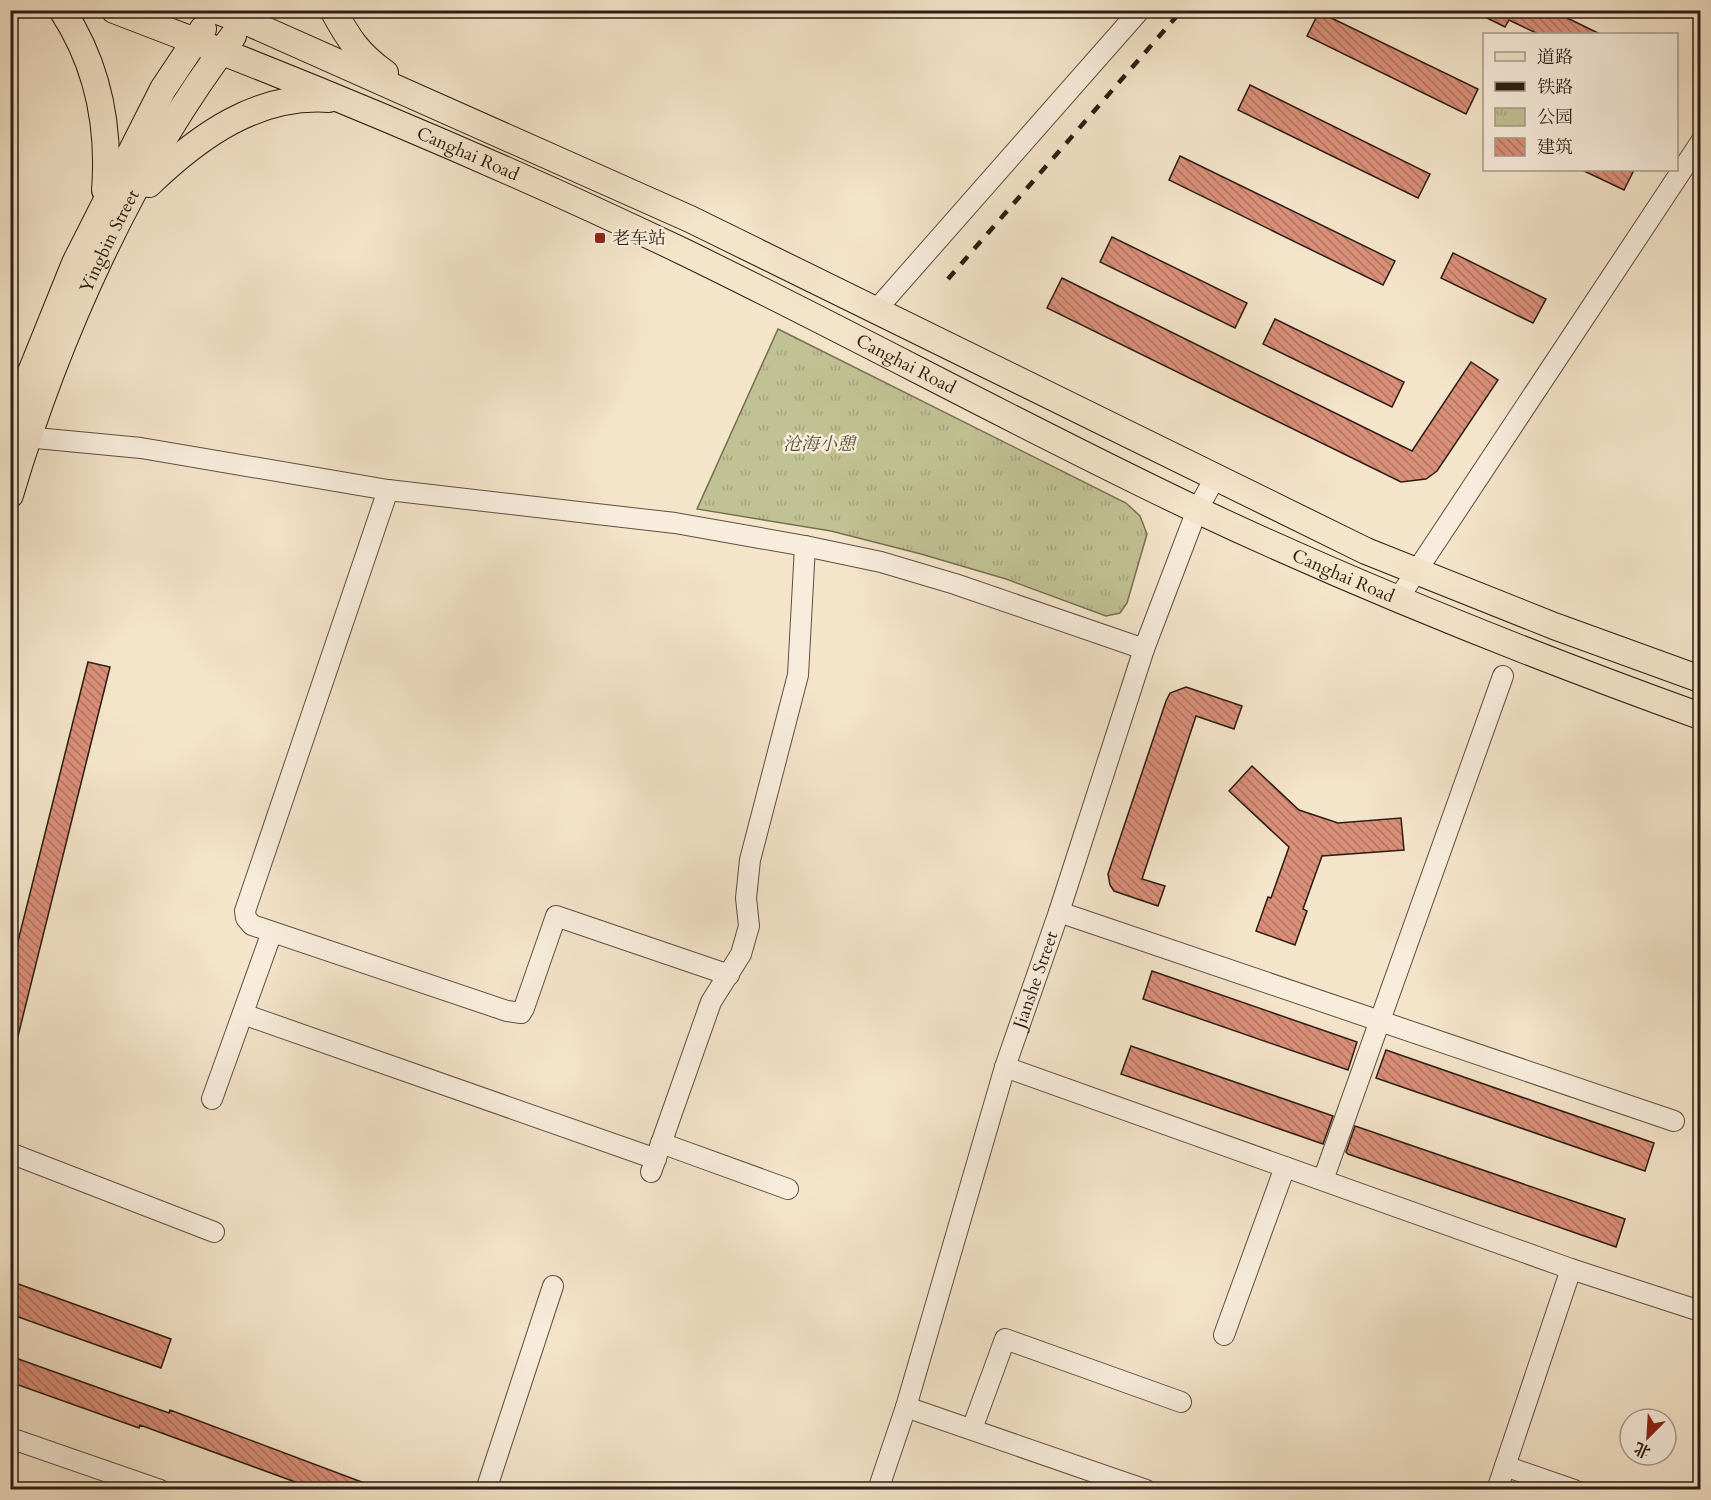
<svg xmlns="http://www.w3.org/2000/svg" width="1711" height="1500" font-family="Cardo,'Noto Serif SC',serif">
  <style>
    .park { fill: url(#park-tufts); stroke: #767053; stroke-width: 1.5 }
    .building { fill: url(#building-back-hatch); stroke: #2c1d13; stroke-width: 1.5 }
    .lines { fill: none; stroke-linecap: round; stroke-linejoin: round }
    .minor-casing { stroke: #5e4f41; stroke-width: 22 }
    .major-casing { stroke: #2c1d13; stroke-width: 28 }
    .minor { stroke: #f8eddd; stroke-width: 20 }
    .major { stroke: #f4e4ca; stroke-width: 26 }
    .rail { stroke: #2c1d13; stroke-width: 4.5; stroke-dasharray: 10 10; stroke-linecap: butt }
    .poi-dot { fill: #8f2418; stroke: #f8eddd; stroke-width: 2 }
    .labels { text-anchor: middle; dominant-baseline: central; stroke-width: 5; stroke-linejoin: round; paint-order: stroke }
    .street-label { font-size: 18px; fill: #2c1d13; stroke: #f8eddd }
    .poi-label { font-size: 18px; fill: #2c1d13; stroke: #f8eddd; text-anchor: start }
    .park-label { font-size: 18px; font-style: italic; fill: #594f39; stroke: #f8eddd }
  </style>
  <defs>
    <pattern id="park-tufts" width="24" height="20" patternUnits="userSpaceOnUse" patternTransform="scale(1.5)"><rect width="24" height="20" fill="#c1c293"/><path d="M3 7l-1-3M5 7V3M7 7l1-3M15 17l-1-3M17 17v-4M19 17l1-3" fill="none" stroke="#a6a67e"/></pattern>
    <pattern id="building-back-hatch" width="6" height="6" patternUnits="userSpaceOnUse" patternTransform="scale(1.5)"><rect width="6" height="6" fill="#da8f79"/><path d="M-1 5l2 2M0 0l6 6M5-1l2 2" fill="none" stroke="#b17462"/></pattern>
  </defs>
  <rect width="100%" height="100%" fill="#f4e4ca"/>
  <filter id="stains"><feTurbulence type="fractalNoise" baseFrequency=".00333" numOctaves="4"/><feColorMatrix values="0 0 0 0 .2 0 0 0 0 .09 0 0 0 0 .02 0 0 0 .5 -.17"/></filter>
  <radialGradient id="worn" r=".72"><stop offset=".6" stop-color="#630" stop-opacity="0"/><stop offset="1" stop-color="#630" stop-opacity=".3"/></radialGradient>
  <!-- park -->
  <path class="park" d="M778 329 1126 503 1140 516 1147 534 1127 603 1120 613 1106 616 1006 579 921 554 831 531 697 509Z"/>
  <!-- building -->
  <path class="building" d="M1471 10H1551L1600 34H1538L1509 20 1505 27Z
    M1319 12 1478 89 1466 114 1307 36Z
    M1250 85 1430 174 1418 198 1238 110Z
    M1180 156 1395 261 1383 285 1169 180Z
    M1582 170H1634L1624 190Z
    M1112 237 1247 303 1235 328 1100 262Z
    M1453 253 1546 299 1533 323 1441 278Z
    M1062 278 1412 451 1471 362 1498 380 1437 471 1426 479 1401 482 1047 308Z
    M1275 319 1404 382 1392 407 1263 344Z
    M88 662 110 667 15 1048H10V973Z
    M1186 687 1242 706 1234 729 1196 716 1142 879 1165 886 1158 906 1114 891 1110 885 1108 874 1166 701 1170 693Z
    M1252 766 1299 810 1338 823 1401 818 1404 850 1322 856 1303 909 1307 911 1295 945 1256 931 1268 897 1271 898 1289 847 1229 791Z
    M1152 971 1357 1042 1348 1070 1143 999Z
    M1131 1046 1333 1116 1323 1144 1121 1074Z
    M1386 1050 1654 1143 1645 1171 1376 1078Z
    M1355 1126 1625 1219 1616 1247 1348 1154 1346 1152Z
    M10 1281 171 1339 161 1368 10 1314Z
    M10 1356 169 1413 170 1410 383 1490H317L140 1425 139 1428 10 1382Z"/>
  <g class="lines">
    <!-- minor casing -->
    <g class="minor-casing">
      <g id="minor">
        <path d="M876 310 1140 10"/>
        <path d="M15 436 141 448 388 490 675 523 805 546 881 562 955 584 1144 649"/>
        <path d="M388 490 245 911 246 918 252 925 507 1011 521 1013 524 1008 556 916 729 975"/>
        <path d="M1398 599 1700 143"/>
        <path d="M1059 912 1674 1121"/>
        <path d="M243 1014 656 1159"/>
        <path d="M1005 1067 1571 1269 1700 1311"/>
        <path d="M212 1099 272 932"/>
        <path d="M661 1143 788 1189"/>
        <path d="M10 1153 214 1232"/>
        <path d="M651 1172 711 1002 741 954 749 926 746 898 750 860 798 675 805 546"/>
        <path d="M1323 1180 1503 676"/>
        <path d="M1224 1335 1285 1167"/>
        <path d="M906 1407 1146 1490"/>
        <path d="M972 1429 1005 1339 1181 1402"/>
        <path d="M10 1438 160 1490"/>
        <path d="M1505 1466 1574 1490"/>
        <path d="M486 1490 553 1286"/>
        <path id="s1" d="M878 1490 906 1407 1005 1067 1059 912 1144 649 1197 510 1215 478"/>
        <path d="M1497 1490 1571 1269"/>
      </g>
    </g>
    <!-- major casing -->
    <g class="major-casing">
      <g id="major">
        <path d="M62 10C98 65 110 126 105 190"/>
        <path id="s2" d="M114 10C307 83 498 163 684 252 857 336 1026 429 1199 511 1363 588 1531 655 1700 716"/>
        <path d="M215 10 245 21 690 219 1366 551 1554 626 1700 679"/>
        <path d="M333 10C348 38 359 55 385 73"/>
        <path d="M149 184C199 136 257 94 329 99"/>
        <path d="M10 424 75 263 163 89 203 29"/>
        <path id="s3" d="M10 495C57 337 132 168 233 36"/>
      </g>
    </g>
    <!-- minor -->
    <use href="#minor" class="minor"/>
    <!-- major -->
    <use href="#major" class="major"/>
    <!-- rail -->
    <path class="rail" d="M948 279 1182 10"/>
  </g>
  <!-- markers -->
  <rect class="poi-dot" x="594" y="232" width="12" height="12" rx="3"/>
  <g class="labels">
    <!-- street labels -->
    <g class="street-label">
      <text stroke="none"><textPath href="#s2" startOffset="382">Canghai Road</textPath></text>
      <text stroke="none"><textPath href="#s3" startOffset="273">Yingbin Street</textPath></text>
      <text stroke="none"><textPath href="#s2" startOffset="868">Canghai Road</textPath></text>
      <text stroke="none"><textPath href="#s2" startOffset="1354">Canghai Road</textPath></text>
      <text stroke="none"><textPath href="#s1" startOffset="534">Jianshe Street</textPath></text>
    </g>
    <!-- poi labels -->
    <g class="poi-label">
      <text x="612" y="238">老车站</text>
    </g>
    <!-- park labels -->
    <g class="park-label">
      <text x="819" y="444">沧海小憩</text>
    </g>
  </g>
  <!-- margin -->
  <rect width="1711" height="1500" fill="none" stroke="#f4e4ca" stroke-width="36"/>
  <rect x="12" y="12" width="1687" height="1476" fill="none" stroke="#2c1d13" stroke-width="3"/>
  <rect x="18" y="18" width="1675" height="1464" fill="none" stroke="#2c1d13" stroke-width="1.5"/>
  <!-- legend -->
  <rect x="1483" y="33" width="195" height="138" fill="#f8eddd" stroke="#a69a8c" stroke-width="1.5"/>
  <rect x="1495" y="52" width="30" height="9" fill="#f4e4ca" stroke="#a69a8c" stroke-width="1.5"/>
  <text x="1537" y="63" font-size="18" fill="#2c1d13">道路</text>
  <rect x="1495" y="82" width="30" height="9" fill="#2c1d13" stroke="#a69a8c" stroke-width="1.5"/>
  <text x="1537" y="93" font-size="18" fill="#2c1d13">铁路</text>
  <rect x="1495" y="108" width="30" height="18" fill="url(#park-tufts)" stroke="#a69a8c" stroke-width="1.5"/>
  <text x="1537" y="123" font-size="18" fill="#2c1d13">公园</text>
  <rect x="1495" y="138" width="30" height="18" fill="url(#building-back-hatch)" stroke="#a69a8c" stroke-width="1.5"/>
  <text x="1537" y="153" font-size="18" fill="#2c1d13">建筑</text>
  <!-- north arrow -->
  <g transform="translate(1648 1437) rotate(204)"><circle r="28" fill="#f8eddd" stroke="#a69a8c" stroke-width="1.5"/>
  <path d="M0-4.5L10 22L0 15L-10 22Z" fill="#8f2418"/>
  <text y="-9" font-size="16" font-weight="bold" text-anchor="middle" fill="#2c1d13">北</text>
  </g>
  <rect width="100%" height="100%" filter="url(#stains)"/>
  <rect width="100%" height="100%" fill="url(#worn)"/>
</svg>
